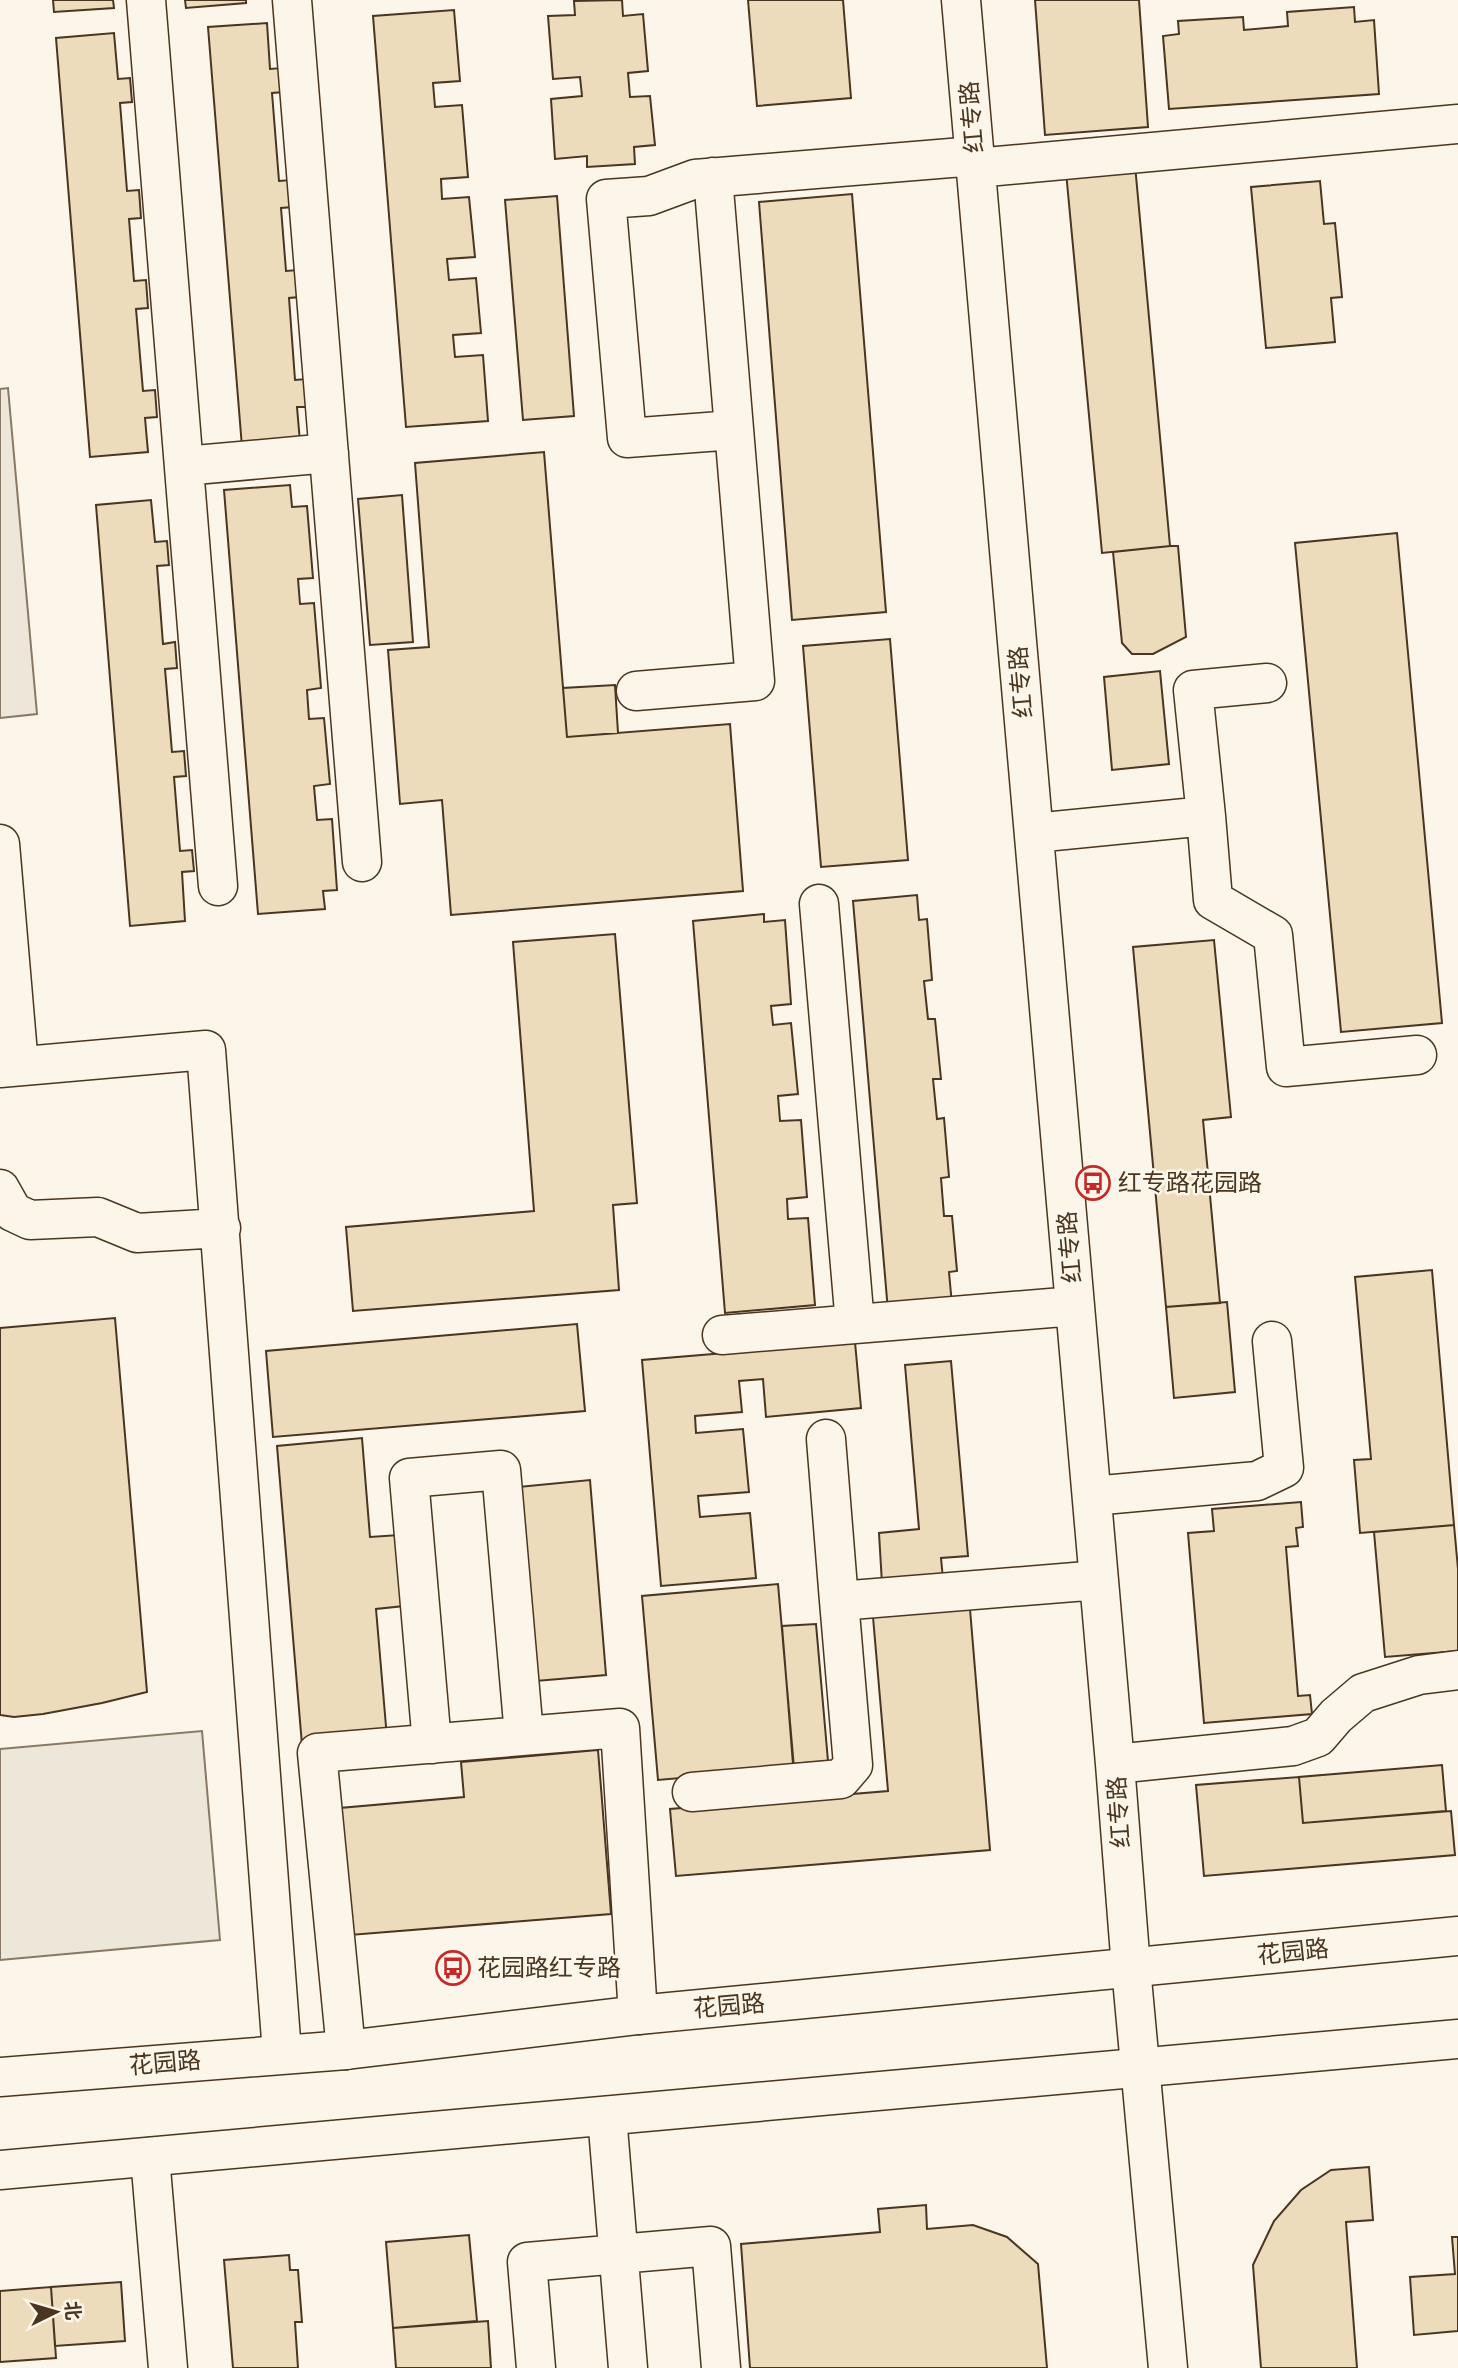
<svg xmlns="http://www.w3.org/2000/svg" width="1458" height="2368" font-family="Roboto,'Noto Sans SC',sans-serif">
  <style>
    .green { fill: #ede6d9; stroke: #887966; stroke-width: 2 }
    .parking { fill: #ede7d9; stroke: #887966; stroke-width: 2 }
    .building { fill: #ecdcbc; stroke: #4a3520; stroke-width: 2 }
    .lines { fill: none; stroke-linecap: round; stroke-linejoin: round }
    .minor-casing { stroke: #4a3520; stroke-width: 41 }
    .major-casing { stroke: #4a3520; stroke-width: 41 }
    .minor { stroke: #fbf6e9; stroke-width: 38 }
    .major { stroke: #fbf6e9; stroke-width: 38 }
    .labels { text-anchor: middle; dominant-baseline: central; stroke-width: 5; stroke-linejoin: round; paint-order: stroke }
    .street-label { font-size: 24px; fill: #4a3520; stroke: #fbf6e9 }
    .poi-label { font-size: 24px; fill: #4a3520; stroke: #fbf6e9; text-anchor: start }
  </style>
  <rect width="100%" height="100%" fill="#fbf6e9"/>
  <!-- green -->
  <path class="green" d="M8 388 37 714 0 718V389Z"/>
  <!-- parking -->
  <path class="parking" d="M202 1731 220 1940 0 1960V1749Z"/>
  <!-- building -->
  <path class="building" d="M53 0H113L114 8 54 12Z
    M185 0H246V3L186 8Z
    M622 0 623 16 643 14 648 71 628 73 630 97 650 96 655 145 634 147 635 164 587 167V156L555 159 551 99 582 96 580 77 553 79 548 16 575 15 574 1Z
    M748 0H843L851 98 757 106Z
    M1035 0H1139L1148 127 1045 135Z
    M1354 7 1355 22 1374 20 1379 94 1169 109 1163 36 1179 34 1178 21 1243 17 1244 30 1288 26 1287 12Z
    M454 10 460 81 433 83 435 107 462 105 468 177 441 179 442 199 469 197 475 257 447 259 449 280 476 278 481 333 453 335 455 357 483 355 488 421 406 427 373 16Z
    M267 23 270 69 282 68 284 92 272 93 279 181 291 180 293 207 281 208 286 271 298 270 300 297 289 298 295 380 307 379 309 407H297L300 442 242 447 208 27Z
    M114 33 118 79 130 78 132 102 120 103 127 191 139 190 141 218 129 219 134 281 146 280 148 308 136 309 143 391 155 390 157 417 145 418 148 452 90 457 56 38Z
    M1135 165 1170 546 1102 553 1066 172Z
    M1320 181 1324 224 1335 223 1342 297 1331 298 1335 342 1266 348 1251 187Z
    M852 194 886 612 792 620 759 202Z
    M557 196 574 416 523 420 505 200Z
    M544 452 567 737 730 724 743 891 451 915 442 800 400 804 388 650 429 647 415 463Z
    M290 485 292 507 307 506 313 578 298 579 300 604 314 603 321 688 307 690 309 719 324 718 330 784 314 786 317 820 332 819 337 890 323 891 325 909 258 914 224 490Z
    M402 495 413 642 370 645 358 499Z
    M151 500 155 542 167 541 169 565 157 566 163 644 175 642 177 668 165 669 172 752 184 751 186 776 174 777 180 851 192 850 194 871 182 872 185 921 130 926 96 505Z
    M1397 533 1442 1023 1341 1032 1295 543Z
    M1170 546H1178L1186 637 1153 654H1132L1122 643 1113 552Z
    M890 639 908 860 821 867 803 646Z
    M1160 671 1169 764 1112 770 1104 677Z
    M615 685 618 733 567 737 563 688Z
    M917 895 919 920 927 919 932 980 924 981 928 1019H935L941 1079H933L937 1119 944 1118 949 1177 941 1178 944 1216H952L957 1271 949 1272 952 1305 888 1311 853 901Z
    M764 914V922L785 920 791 1004 771 1006 773 1025 791 1023 798 1094 778 1096 780 1121 801 1120 807 1197 787 1199 788 1219 808 1218 815 1305 725 1313 693 921Z
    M615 934 637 1203 613 1205 619 1290 353 1311 346 1227 534 1211 513 942Z
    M1214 940 1231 1117 1203 1120 1220 1303 1166 1307 1133 947Z
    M1432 1270 1454 1525 1360 1533 1354 1460 1371 1459 1355 1277Z
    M1227 1302 1235 1392 1174 1398 1166 1307Z
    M115 1318 147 1692 102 1703 43 1714 14 1717 0 1715V1328Z
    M577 1324 585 1411 273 1437 266 1351Z
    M855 1342 861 1408 766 1417 763 1379 739 1381 742 1412 695 1416 696 1433 743 1429 749 1492 698 1496 700 1517 750 1513 756 1578 661 1586 642 1360Z
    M951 1361 968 1556 941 1558 943 1579 882 1584 879 1533 919 1529 905 1365Z
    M362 1438 370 1537 399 1535 404 1606 376 1609 387 1738 302 1745 277 1446Z
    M590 1480 606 1675 524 1682 508 1488Z
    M1301 1502 1303 1527 1296 1528 1298 1546 1286 1547 1298 1696 1310 1695 1312 1714 1204 1723 1188 1533 1214 1531 1212 1509Z
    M1454 1525 1458 1569V1651L1385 1657 1374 1532Z
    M778 1584 794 1768 658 1780 642 1596Z
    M970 1609 990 1850 676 1876 670 1809 888 1791 873 1617Z
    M816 1624 828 1761 793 1764 782 1626Z
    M598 1750 611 1914 350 1935 340 1808 464 1797 461 1762Z
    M1442 1765 1446 1811 1303 1823 1299 1777Z
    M1299 1777 1303 1823 1451 1811 1455 1855 1204 1876 1196 1785Z
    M1369 2167 1373 2220 1346 2222 1357 2368H1261L1253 2265 1274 2221 1301 2190 1331 2170Z
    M926 2205 927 2229 973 2225 1007 2237 1038 2264 1047 2368H750L741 2244 880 2232 878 2209Z
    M469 2235 477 2321 393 2328 386 2242Z
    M1452 2237H1458V2331L1414 2335 1410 2277 1455 2274Z
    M289 2255 290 2270H298L302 2322H295L298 2368H233L224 2260Z
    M121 2282 125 2341 55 2346 51 2287Z
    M51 2287 56 2358 0 2362V2291Z
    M488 2321 491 2368H396L393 2328Z"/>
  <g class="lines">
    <!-- minor casing -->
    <g class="minor-casing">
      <path id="minor" d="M146 0 218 886
        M292 0 362 862
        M961 0 1115 1764 1131 1968 1168 2368
        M976 168 1458 124
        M734 430 627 438 606 199 649 196 695 179 975 156
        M184 466 329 453
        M636 691 755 681 713 177
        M1206 816 1193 690 1267 683
        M1034 833 1206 816 1213 900 1273 935 1286 1067 1417 1055
        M0 844 19 1066
        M819 904 855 1324
        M0 1068 206 1050 282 2053
        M0 1189 13 1212 30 1220 98 1217 137 1233 221 1228
        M722 1335 1075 1306
        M826 1439 839 1601
        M1092 1496 1257 1481 1284 1468 1272 1341
        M432 1744 409 1478 501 1470 524 1735
        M1115 1764 1293 1746 1318 1737 1336 1716 1363 1693 1419 1675 1458 1670
        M692 1792 841 1779 853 1765 839 1601 1099 1580
        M346 2050 317 1753 620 1728 638 2015
        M607 2116 628 2368
        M150 2157 168 2368
        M536 2368 527 2262 711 2246 721 2368"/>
    </g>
    <!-- major casing -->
    <g class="major-casing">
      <path id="major" d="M0 2077 346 2050 638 2015 1458 1936
        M0 2170 1458 2039"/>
    </g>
    <!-- minor -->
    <use href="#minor" class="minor"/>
    <!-- major -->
    <use href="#major" class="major"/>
  </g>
  <!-- icons -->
  <defs>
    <g id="bus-ring" transform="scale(1.75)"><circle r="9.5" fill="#fbf6e9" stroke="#c62828" stroke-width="1.5"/><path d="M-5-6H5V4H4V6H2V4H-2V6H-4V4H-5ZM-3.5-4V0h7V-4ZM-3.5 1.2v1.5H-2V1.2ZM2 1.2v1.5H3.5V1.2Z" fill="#c62828"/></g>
  </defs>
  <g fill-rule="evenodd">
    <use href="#bus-ring" x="1093" y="1183"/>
    <use href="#bus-ring" x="453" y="1968"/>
  </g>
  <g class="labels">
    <!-- street labels -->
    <g class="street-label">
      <text transform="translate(972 117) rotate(-95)">红专路</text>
      <text transform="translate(1021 682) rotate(-95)">红专路</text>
      <text transform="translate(1070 1247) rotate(-95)">红专路</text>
      <text transform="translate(1119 1812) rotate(-94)">红专路</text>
      <text transform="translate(1293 1952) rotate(-6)">花园路</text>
      <text transform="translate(729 2006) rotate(-5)">花园路</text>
      <text transform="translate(165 2063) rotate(-5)">花园路</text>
    </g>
    <!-- poi labels -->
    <g class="poi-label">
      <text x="1118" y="1183">红专路花园路</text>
      <text x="477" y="1968">花园路红专路</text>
    </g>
  </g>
  <!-- north arrow -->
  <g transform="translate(56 2312) rotate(85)" stroke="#fbf6e9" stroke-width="5" paint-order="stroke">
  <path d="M0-5L12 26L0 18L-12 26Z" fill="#4a3520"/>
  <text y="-10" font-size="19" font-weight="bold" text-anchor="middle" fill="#4a3520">北</text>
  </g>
</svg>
